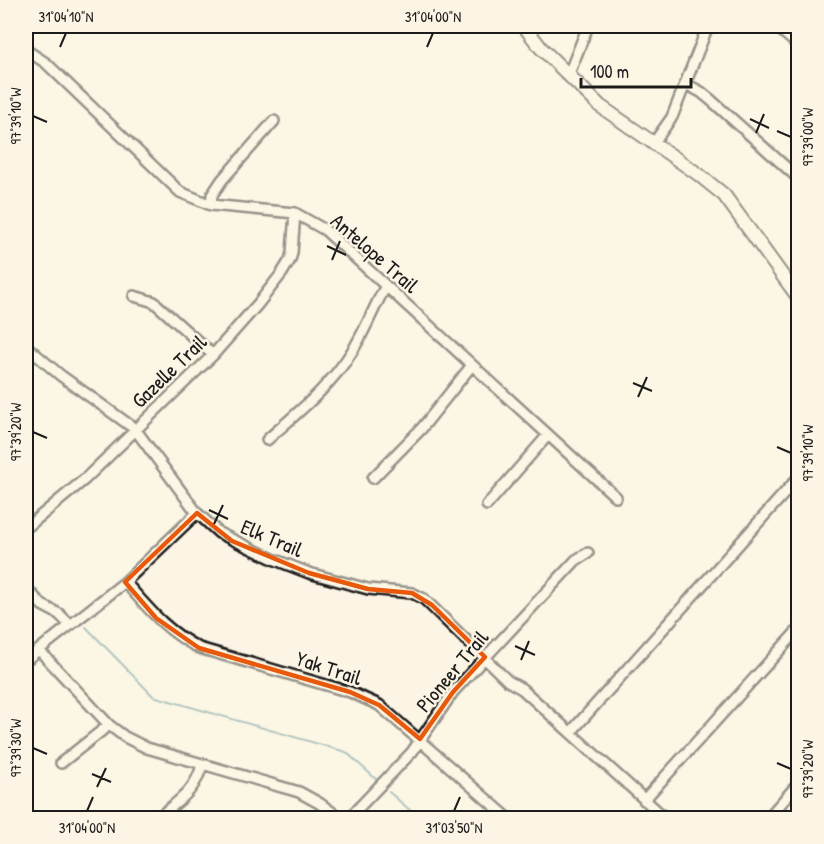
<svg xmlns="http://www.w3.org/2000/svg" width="824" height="844" font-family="'Patrick Hand',sans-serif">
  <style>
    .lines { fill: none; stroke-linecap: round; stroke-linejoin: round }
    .stream { stroke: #5e8f93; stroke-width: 2 }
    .street-casing { stroke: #1c1c1c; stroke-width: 14 }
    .secondary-casing { stroke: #1c1c1c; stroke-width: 16 }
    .street { stroke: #fcf5e5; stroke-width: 9 }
    .secondary { stroke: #fcf5e5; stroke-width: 12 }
    .marked { fill: none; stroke: #e8590c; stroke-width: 4.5; stroke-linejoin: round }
    .ticks { fill: none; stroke: #1c1c1c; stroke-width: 2 }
    .labels { text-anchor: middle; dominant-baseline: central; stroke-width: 5; stroke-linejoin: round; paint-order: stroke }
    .street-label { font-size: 21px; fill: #1c1c1c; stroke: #fcf5e5 }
    .neatline { fill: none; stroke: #1c1c1c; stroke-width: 2 }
    .ticks-label { font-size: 15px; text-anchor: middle; fill: #1c1c1c }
  </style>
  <rect width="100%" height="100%" fill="#fcf5e5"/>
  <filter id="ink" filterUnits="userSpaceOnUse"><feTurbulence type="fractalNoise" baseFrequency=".0167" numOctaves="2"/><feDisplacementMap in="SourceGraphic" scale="12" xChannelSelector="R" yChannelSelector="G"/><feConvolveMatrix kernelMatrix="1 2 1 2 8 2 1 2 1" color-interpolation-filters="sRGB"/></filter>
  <g filter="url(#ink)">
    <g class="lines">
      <!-- stream -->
      <path class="stream" d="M86 627 153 696 346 752 377 780
        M389 792 419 818"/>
      <!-- street casing -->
      <g class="street-casing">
        <path id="street" d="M776 26 798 45
          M26 50 46 63 180 192 211 205 295 213 325 230 616 497
          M568 76 588 26
          M686 84 701 92 712 101 798 178
          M653 144 672 117 708 26
          M211 205 212 195 222 180 274 121
          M134 296 154 302 213 355
          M26 346 60 375 135 429 197 513 219 533 273 559 309 573 368 589 412 593 424 599 508 681 522 689 665 818
          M267 440C297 413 329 388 351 353 365 332 373 308 386 286
          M373 478 422 428 472 365
          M487 505 548 435
          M26 528 85 479 213 355 258 304 282 273 290 260 292 253 295 213
          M125 582C149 609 166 631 199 648L350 692 379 705 508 818
          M26 588 42 605 59 614 70 625
          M39 650 109 725 125 737 147 748 299 792 319 803 340 818
          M26 660 125 582 197 513
          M571 732 798 478
          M61 763 109 725
          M644 800 798 630
          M158 818C178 801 195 792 202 765
          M349 818 412 752 453 692 576 560 588 553
          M768 818 798 784"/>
      </g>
      <!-- secondary casing -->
      <g class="secondary-casing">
        <path id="secondary" d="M524 26 541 48 600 106 698 174 724 195 798 297"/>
      </g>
      <!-- street -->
      <use href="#street" class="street"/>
      <!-- secondary -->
      <use href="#secondary" class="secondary"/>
    </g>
  </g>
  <!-- marked area -->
  <path d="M0 0H824V844H0ZM197 513 232 541 309 573 368 589 412 593 432 605 485 657 453 692 420 739 379 705 350 692 199 648 156 618 125 582Z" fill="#fcf5e5" fill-opacity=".55" fill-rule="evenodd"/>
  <path class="marked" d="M197 513 232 541 309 573 368 589 412 593 432 605 485 657 453 692 420 739 379 705 350 692 199 648 156 618 125 582Z"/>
  <!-- ticks -->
  <path class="ticks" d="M60 47 66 33M427 47 433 33M33 116 47 122M750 119 769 128M777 131 791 137M756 133 764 114M327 246 346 255M332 260 340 241M633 383 652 391M638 397 647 377M33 432 47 438M777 447 791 453M209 510 228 519M214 524 223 505M515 646 535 655M521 660 529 641M33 748 47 754M777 763 791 769M92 774 111 782M97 787 106 768M87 811 93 797M454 811 460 797"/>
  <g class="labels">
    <!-- street labels -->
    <g class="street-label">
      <text transform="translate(375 253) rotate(41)">Antelope Trail</text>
      <text transform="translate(169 371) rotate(-44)">Gazelle Trail</text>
      <text transform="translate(272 538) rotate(23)">Elk Trail</text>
      <text transform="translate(329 668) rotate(18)">Yak Trail</text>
      <text transform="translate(452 671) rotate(-50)">Pioneer Trail</text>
    </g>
  </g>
  <!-- margin -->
  <rect width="824" height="844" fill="none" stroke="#fcf5e5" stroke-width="66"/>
  <!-- scale -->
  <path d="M581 78v9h110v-9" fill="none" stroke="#1c1c1c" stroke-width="3"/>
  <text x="590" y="78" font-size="18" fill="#1c1c1c" stroke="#fcf5e5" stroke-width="4.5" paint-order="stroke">100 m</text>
  <rect x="33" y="33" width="758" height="778" class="neatline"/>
  <g class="ticks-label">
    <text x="66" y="22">31°04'10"N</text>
    <text x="433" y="22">31°04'00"N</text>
    <text transform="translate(16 116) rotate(-90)" y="5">97°39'10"W</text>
    <text transform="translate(808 137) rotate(-90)" y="5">97°39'00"W</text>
    <text transform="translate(16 432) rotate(-90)" y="5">97°39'20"W</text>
    <text transform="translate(808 453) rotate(-90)" y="5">97°39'10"W</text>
    <text transform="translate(16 748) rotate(-90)" y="5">97°39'30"W</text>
    <text transform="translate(808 769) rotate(-90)" y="5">97°39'20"W</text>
    <text x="87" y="833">31°04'00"N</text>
    <text x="454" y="833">31°03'50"N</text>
  </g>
</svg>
